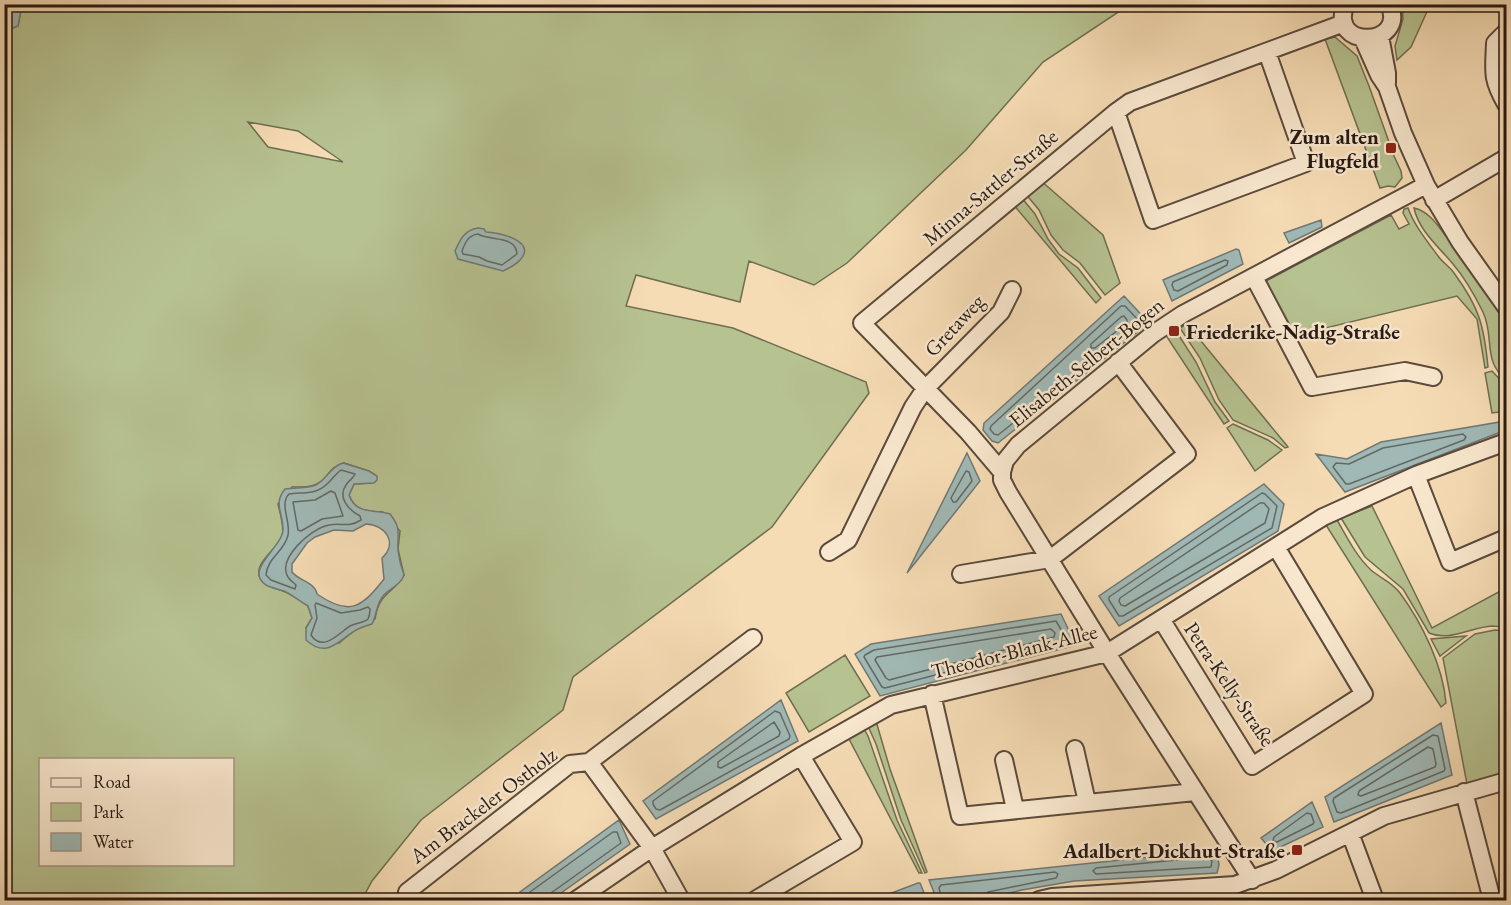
<svg xmlns="http://www.w3.org/2000/svg" width="1511" height="905" font-family="'EB Garamond',serif">
  <style>
    .green { fill: #b7c291; stroke: #6f6e52; stroke-width: 1.5; fill-rule: evenodd }
    .water { fill: #a0b9b6; stroke: #707975; stroke-width: 1.5; fill-rule: evenodd }
    .lines { fill: none; stroke-linecap: round; stroke-linejoin: round }
    .shore { stroke: #646964; stroke-width: 1.5 }
    .minor-casing { stroke: #5b4a3c; stroke-width: 20 }
    .minor { stroke: #f9e8cf; stroke-width: 16 }
    .poi-dot { fill: #8f2418; stroke: #f9e8cf; stroke-width: 2 }
    .labels { text-anchor: middle; dominant-baseline: central; stroke-width: 5; stroke-linejoin: round; paint-order: stroke }
    .poi-label { font-size: 21px; font-weight: bold; fill: #271913; stroke: #f9e8cf; text-anchor: end }
    .street-label { font-size: 21px; fill: #271913; stroke: #f9e8cf }
  </style>
  <rect width="100%" height="100%" fill="#f6dcb5"/>
  <filter id="stains"><feTurbulence type="fractalNoise" baseFrequency=".00333" numOctaves="4"/><feColorMatrix values="0 0 0 0 .2 0 0 0 0 .09 0 0 0 0 .02 0 0 0 .5 -.17"/></filter>
  <radialGradient id="worn" r=".72"><stop offset=".6" stop-color="#630" stop-opacity="0"/><stop offset="1" stop-color="#630" stop-opacity=".3"/></radialGradient>
  <!-- green -->
  <path class="green" d="M22 4 1129 5 1043 62 966 150 847 263 814 285 749 261 740 302 636 275 626 306 733 328 866 382 869 393 772 527 573 677 563 710 421 820 372 881 365 894 367 900H5L4 31 18 26ZM248 122 298 131 343 162 268 147ZM344 463 369 471 370 483 354 484 349 495C355 511 367 512 383 512L400 531 398 549 404 575C392 595 379 592 375 619L353 631 339 643 306 628 312 618 308 606C302 601 295 597 288 593 280 589 268 588 262 581 249 565 278 549 282 537 285 527 280 514 278 504L292 487C304 487 316 488 325 478 331 471 333 466 344 463ZM40 760H232V864H40Z
    M1402 5H1430L1411 47 1397 60 1395 46 1403 19Z
    M1335 37 1357 56 1369 86 1394 156 1401 171 1402 178 1395 187 1388 186 1380 188 1325 39Z
    M1040 180 1103 235 1120 283 1105 295 1080 263 1063 250 1051 235 1039 210 1025 193Z
    M1021 197 1035 214 1048 239 1059 254 1078 268 1101 298 1096 303 1013 204Z
    M1408 208C1414 225 1427 241 1438 256 1442 262 1449 266 1454 273 1479 307 1484 325 1488 367L1485 368 1477 319 1457 296 1293 336 1264 282 1391 215 1399 229 1409 224 1403 213 1404 209Z
    M1414 208C1428 211 1437 224 1445 235H1449L1506 320V380C1482 360 1495 338 1483 312 1475 296 1465 278 1453 264 1439 247 1419 231 1414 208Z
    M1187 324 1288 447 1285 448 1273 438 1233 420 1219 400 1200 358 1180 328Z
    M1176 331 1196 362 1215 402 1229 421 1224 424 1167 337Z
    M1492 371 1506 386V411L1492 413 1485 373Z
    M1233 424 1268 440 1282 450 1255 471 1227 428Z
    M1372 506 1432 628 1506 588V627C1502 627 1496 626 1492 626 1472 627 1449 642 1429 633L1403 589 1365 557 1341 518Z
    M1337 520C1347 537 1356 556 1371 570 1380 578 1392 582 1400 593 1422 623 1443 666 1446 703L1441 707 1326 525Z
    M1495 630 1506 631V774L1467 784 1443 658 1475 634Z
    M1466 636 1440 656 1431 639Z
    M845 655 870 696 809 732 786 693Z
    M876 721 890 769 927 872 925 873 901 820 876 744 868 726Z
    M864 729 868 736 897 820 922 873H919L848 737Z"/>
  <!-- water -->
  <path class="water" d="M5 4 22 5 18 26 5 31Z
    M1321 220 1322 227 1289 243 1284 233Z
    M478 228 484 229 486 232C498 232 538 241 520 260 516 265 509 268 503 271L458 259 455 251C460 240 464 230 478 228Z
    M1236 249 1239 250 1243 264 1172 301 1163 280Z
    M1124 296 1149 323 998 443 992 441 983 430 984 423Z
    M1506 421V430L1345 492 1316 454 1347 459 1381 442Z
    M967 453 980 481 907 573Z
    M343 463 369 471 377 476V480L374 483 354 484 349 495C356 515 373 509 390 514 402 529 397 534 398 551 399 559 401 567 404 575 400 586 390 588 383 596 376 604 377 615 372 624 365 626 358 628 353 632 336 643 326 658 306 640V628L312 618 308 606C300 601 292 595 284 591 278 589 271 588 266 585 243 570 284 546 283 529 283 512 273 504 285 489 295 487 307 489 316 485 327 479 330 467 343 463ZM366 524C386 525 398 543 382 558L384 579C362 607 350 617 317 594 315 582 299 581 292 572V564L307 543 315 537 334 530 353 531Z
    M1264 484 1284 504 1278 531 1119 626 1099 596Z
    M1061 614 1076 645 880 696 855 654 871 644Z
    M781 700 798 741 656 819 643 801Z
    M1441 723 1452 775 1334 822 1325 797Z
    M1312 802 1323 827 1272 851 1261 838Z
    M619 820 630 844 551 900H525L520 892Z
    M1207 851 1218 858 1219 865 1217 873 1074 881 1022 890 979 900H937L929 880Z
    M918 883H920L927 900H873Z"/>
  <g class="lines">
    <!-- shore -->
    <path class="shore" d="M478 234C489 241 516 235 517 254L502 265 487 261 479 257 463 254 462 251C465 243 468 235 478 234Z
      M1225 260 1228 261 1227 265 1178 291 1174 290 1172 285 1173 282Z
      M1121 306H1125L1138 320V324L998 435 994 434 990 429 991 426Z
      M1124 316 1127 320V323L1095 348H1091V344L1121 317Z
      M1463 434 1466 437 1464 440 1349 484H1346L1333 467 1336 463 1349 464 1383 448Z
      M341 470 355 474C353 479 349 480 346 485 337 498 349 510 360 516L361 520C347 529 339 521 325 526 310 531 279 557 287 575 288 579 293 582 296 585L295 589 271 580 266 575C267 558 285 551 288 535 291 522 279 504 289 494 303 492 316 495 327 484 333 479 335 474 341 470Z
      M966 471 969 472 972 481 956 502H953L951 498Z
      M331 491 335 493 343 516 322 519 301 531 298 530 293 502 315 500Z
      M1262 493 1265 494 1277 506 1272 528 1123 616H1119L1109 600V597Z
      M1260 503H1264L1269 509 1265 523 1125 606 1121 605 1119 601 1120 598Z
      M316 603 341 613 360 610 368 607 370 609C370 612 369 617 368 619 364 623 355 623 350 626 339 633 323 653 311 635L317 618 315 605Z
      M1056 621 1066 638 1064 642 885 688 882 687 864 657 865 655 874 650Z
      M1051 629 1055 633 1054 637 889 680 886 678 875 660 877 657Z
      M775 711 780 713 790 736 789 739 660 810 656 809 653 804V801Z
      M774 722 780 732 779 736 721 768 718 767V762Z
      M1433 735 1438 736 1445 769 1444 771 1341 813 1337 812 1333 801 1334 798Z
      M1428 747 1433 749 1436 764 1435 767 1361 796 1358 795 1359 791Z
      M1307 813 1311 814 1314 822 1313 824 1277 842 1273 841 1274 837Z
      M1206 857 1212 861 1211 867 1096 874 1093 871 1096 868Z
      M530 900V892L613 832H617L621 843 551 893 549 900
      M942 900 939 888 941 885 1055 872 1058 874 1056 878 988 892 984 896V900"/>
    <!-- minor casing -->
    <g class="minor-casing">
      <path id="minor" d="M1346 4C1326 50 1409 48 1389 4
        M1506 32 1495 43C1494 72 1491 78 1506 104
        M1380 36 1387 73V83
        M1363 39 1379 75 1387 87 1403 133 1426 185 1460 242 1506 307
        M1116 112 1153 220 1306 163 1267 52
        M1434 200 1506 158
        M1254 277 1312 387 1405 371 1433 377
        M1002 472 968 432 862 323 1116 112 1130 102 1344 23
        M1416 475 1450 562 1506 538
        M829 552 848 540 913 407 925 389 1001 312 1012 290
        M961 574 1050 559 1187 454 1118 362
        M1161 619 1252 766 1364 694 1276 547
        M932 694 960 816 1195 792
        M1075 749 1087 802
        M1004 760 1015 809
        M589 762 652 848 681 900
        M1464 792 1492 900
        M1350 833 1375 900
        M1252 880 1107 653 1008 492 1002 480V472L1005 461 1018 445 1153 334 1183 314 1426 185
        M407 892 570 764 589 762 753 638
        M576 900 652 848 801 756 891 705 1107 653 1323 517 1416 475 1506 442
        M755 900 853 842 801 756
        M1039 900 1052 897 1235 885 1276 870 1384 816 1506 781"/>
    </g>
    <!-- minor -->
    <use href="#minor" class="minor"/>
  </g>
  <!-- markers -->
  <g class="poi-dot">
    <rect x="1385" y="142" width="12" height="12" rx="3"/>
    <rect x="1168" y="325" width="12" height="12" rx="3"/>
    <rect x="1291" y="844" width="12" height="12" rx="3"/>
  </g>
  <g class="labels">
    <!-- poi labels -->
    <g class="poi-label">
      <text x="1379" y="136">Zum alten<tspan x="1379" dy="24">Flugfeld</tspan></text>
      <text x="1186" y="331" text-anchor="start">Friederike-Nadig-Straße</text>
      <text x="1285" y="850">Adalbert-Dickhut-Straße</text>
    </g>
    <!-- street labels -->
    <g class="street-label">
      <text transform="translate(990 187) rotate(-40)">Minna-Sattler-Straße</text>
      <text transform="translate(954 325) rotate(-47)">Gretaweg</text>
      <text transform="translate(1086 362) rotate(-39)">Elisabeth-Selbert-Bogen</text>
      <text transform="translate(1014 651) rotate(-14)">Theodor-Blank-Allee</text>
      <text transform="translate(1230 684) rotate(56)">Petra-Kelly-Straße</text>
      <text transform="translate(483 805) rotate(-37)">Am Brackeler Ostholz</text>
    </g>
  </g>
  <!-- margin -->
  <rect width="1511" height="905" fill="none" stroke="#f6dcb5" stroke-width="24"/>
  <rect x="6" y="6" width="1499" height="893" fill="none" stroke="#271913" stroke-width="3"/>
  <rect x="12" y="12" width="1487" height="881" fill="none" stroke="#271913" stroke-width="1.5"/>
  <!-- legend -->
  <rect x="39" y="758" width="195" height="108" fill="#f9e8cf" stroke="#a59584" stroke-width="1.5"/>
  <rect x="51" y="778" width="30" height="9" fill="#f9e8cf" stroke="#a59584" stroke-width="1.5"/>
  <text x="93" y="788" font-size="18" fill="#271913">Road</text>
  <rect x="51" y="803" width="30" height="18" fill="#b7c291" stroke="#a59584" stroke-width="1.5"/>
  <text x="93" y="818" font-size="18" fill="#271913">Park</text>
  <rect x="51" y="833" width="30" height="18" fill="#a0b9b6" stroke="#a59584" stroke-width="1.5"/>
  <text x="93" y="848" font-size="18" fill="#271913">Water</text>
  <rect width="100%" height="100%" filter="url(#stains)"/>
  <rect width="100%" height="100%" fill="url(#worn)"/>
</svg>
